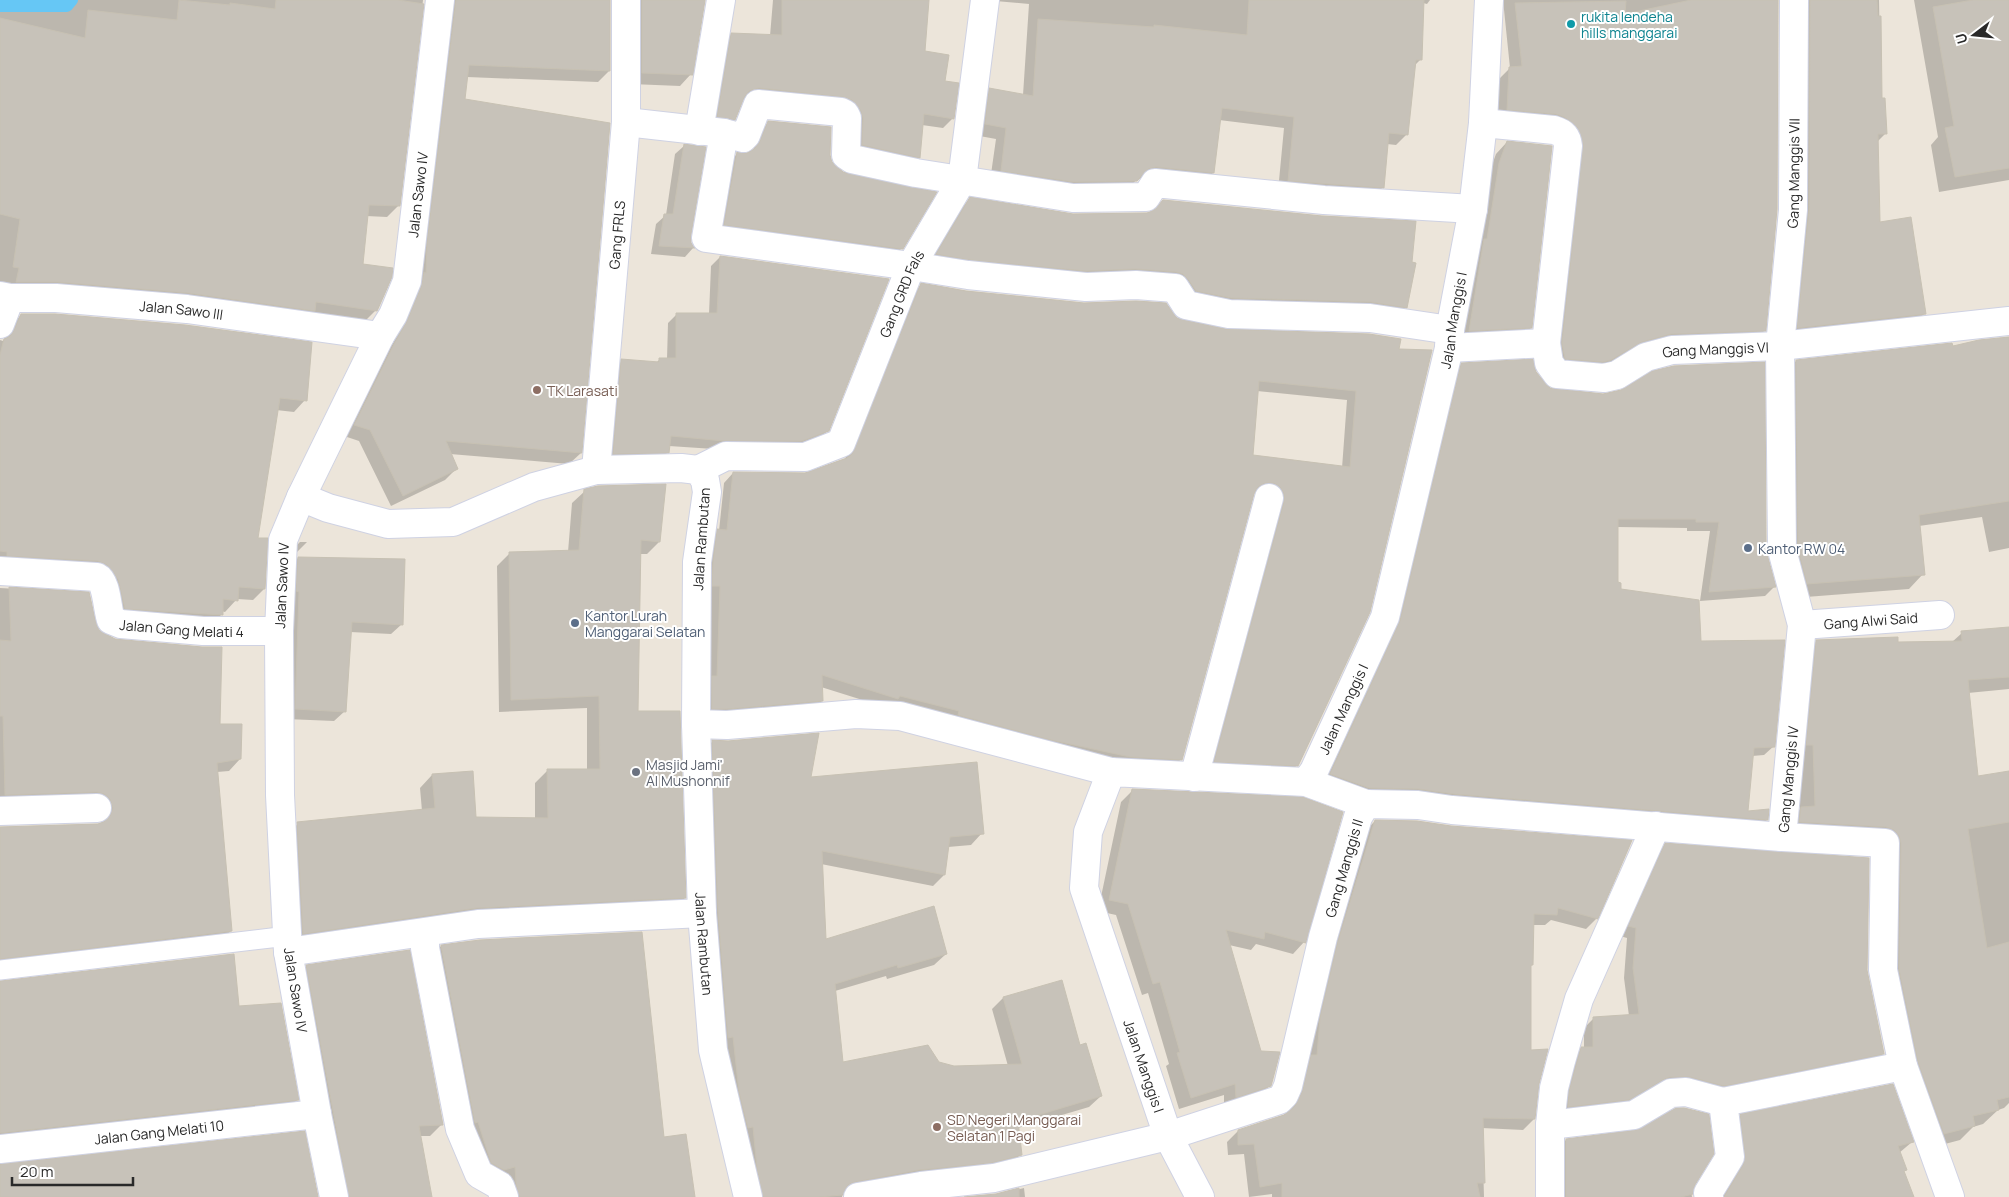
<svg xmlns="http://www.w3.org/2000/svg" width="2009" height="1197" font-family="Manrope,sans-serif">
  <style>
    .shadow { fill: #0003; fill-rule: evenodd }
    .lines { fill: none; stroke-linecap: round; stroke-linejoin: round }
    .stream { stroke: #66c7f5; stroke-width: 12 }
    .building { fill: #c7c2b9; stroke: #c7c1b3; fill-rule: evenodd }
    .service-casing { stroke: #cfd2e3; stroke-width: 21 }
    .minor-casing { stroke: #cfd2e3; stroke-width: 30 }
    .service { stroke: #fff; stroke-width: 19 }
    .minor { stroke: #fff; stroke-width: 28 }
    .culture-dot { fill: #0f9aa8; stroke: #fff; stroke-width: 2 }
    .education-dot { fill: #8d6e63; stroke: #fff; stroke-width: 2 }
    .service-dot { fill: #5c6f8a; stroke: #fff; stroke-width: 2 }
    .worship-dot { fill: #6b7280; stroke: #fff; stroke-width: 2 }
    .labels { text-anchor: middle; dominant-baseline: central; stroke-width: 4; stroke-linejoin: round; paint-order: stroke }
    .culture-label { font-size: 14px; fill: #0d838f; stroke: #fff; text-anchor: start }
    .street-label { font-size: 14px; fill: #292929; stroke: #fff }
    .education-label { font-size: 14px; fill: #785e54; stroke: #fff; text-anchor: start }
    .service-label { font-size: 14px; fill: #4e5e75; stroke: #fff; text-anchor: start }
    .worship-label { font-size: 14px; fill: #5b616d; stroke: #fff; text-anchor: start }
  </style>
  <rect width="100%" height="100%" fill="#ece5da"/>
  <!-- shadow -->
  <path class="shadow" d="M0 0H423L399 205 387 217 366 216 362 265 376 310 365 321 0 293Z
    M439 0H609V71L598 82 467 77 464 100 581 453 569 464 450 454 457 468 445 480 391 506 359 441 344 436 383 356Z
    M625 0H704L691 74 680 86 631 84Z
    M773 0H928L924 52 944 82 953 118 943 128 922 125 919 157 909 167 852 155 843 110 748 98 742 100 734 119 724 129 708 126 722 44 732 34 770 36Z
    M984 0H1430L1427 4 1423 3 1421 59 1414 66 1407 134 1396 145 1387 144 1383 187 1372 199 1278 191 1284 128 1219 120 1213 173 1202 184 1144 178 1137 179 1125 192 990 181 996 139 974 135 979 101 990 90 1023 95 1029 4Z
    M1503 0H1777L1765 330 1753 342 1599 371 1555 370 1566 138 1496 120 1499 79 1510 68Z
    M1793 0H1879L1881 100 1885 134 1877 142 1879 224 1924 314 1913 325 1787 339Z
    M1914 0H2009V180L1939 192 1931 145 1938 137Z
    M769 122 829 155 831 162 902 248 894 256 717 232 729 162 737 154H747L753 150 761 130Z
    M1507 142 1531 328 1519 339 1459 342 1488 176 1496 154Z
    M684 146 689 235 690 244 693 248 685 257 651 254 656 224 666 215 675 154Z
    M970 199 1406 307 1397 316 1222 307 929 263 961 208Z
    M720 257 828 430 818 440 792 450 714 449 669 446 668 452 659 461 605 463 613 370 622 361 656 363 660 359H667L668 323 677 314H709L711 266Z
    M921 285 1177 319 1226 331 1400 340 1297 765 1288 775 1206 771 1263 492H1254L1181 759 1172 769 1119 766 888 708 821 687 822 701 813 710 703 718 708 682 711 595H704L708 540 719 531 724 483 733 473 805 474 845 459 912 294ZM1257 391 1347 400 1342 468 1251 457Z
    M21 315 305 400 294 412 276 410 256 539 264 589 253 600 237 599 225 612 221 611V615L210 626 113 620 105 588 0 567V340L3 341 10 327Z
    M2009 337V548L1989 552 1982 517 1919 526 1923 574 1909 589 1793 598 1782 376 1796 361 1952 348Z
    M1462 364 1535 373 1549 389 1765 550 1774 587 1765 596 1700 601 1710 531H1687V528L1617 527V583L1619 590 1700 643 1774 746 1764 755 1752 756 1747 812 1767 820 1758 829 1444 803 1322 783 1453 373Z
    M585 491 659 542 647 554H640L637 712 685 898 672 910 291 946 285 836 298 824 422 811 420 788 432 775 475 818 535 819V783L548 770H587V708L499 712 497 566 510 553 568 552 572 503Z
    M300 542H307L297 552 288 557 289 553Z
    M298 558 402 624 391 634 350 632 345 711 334 721 286 719 288 569Z
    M0 588 88 593 98 631 219 725 240 759 229 771 217 772 231 931 219 942 0 968V828L101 824 102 820 0 806Z
    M2009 629V689L1968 693 1977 777 2009 773V1103L2004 1108 1998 1110 1983 1124 1973 1127 1960 1140 1930 1148 1904 1077 1887 858 1787 823 1800 809 1799 758 1802 655 1817 641 1897 643 1952 642 1962 633Z
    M713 741 809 778 982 833 971 845 948 847 944 875 933 886 821 864 825 941 946 954 934 965 887 979 886 976 835 991 842 1063H938L954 1068 1008 1066 992 1009 1003 998 1061 981 1080 1047 1101 1096 1089 1107 1018 1128 1020 1155 1009 1166 842 1193V1197H750L728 1104 701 753Z
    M1133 790 1304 942 1293 954 1256 944 1251 950 1229 945 1269 1086 1258 1098 1224 1108V1095L1179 1109 1166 1066 1169 1064 1148 993 1142 995 1116 915 1098 911 1121 802Z
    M1375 821 1597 918 1586 929 1551 920 1545 925H1533L1532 965 1530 967 1529 1051 1538 1084 1534 1119 1523 1130 1482 1128 1484 1197H1272V1194L1249 1197 1244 1154 1228 1155 1227 1142 1238 1131 1287 1114 1292 1104 1310 1029 1364 832Z
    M1666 844 1866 970 1883 1053 1874 1063 1618 1109 1559 1116 1572 1058 1582 1048H1584V1028L1594 1018 1629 1016 1624 978 1627 938 1620 936 1656 854Z
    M480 941 663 1138 694 1197H505L480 1174 430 958 441 946Z
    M307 966 442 1124 430 1136H419L427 1197H337L295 978Z
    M0 982 238 1007 297 1100 286 1111 0 1143Z
    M1741 1116 1912 1142 1899 1153 1903 1172 1913 1197H1721L1730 1126Z
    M1566 1140 1691 1191 1692 1197H1555V1151Z
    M1024 1188 1025 1197H976L996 1195Z"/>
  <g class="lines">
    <!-- stream -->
    <path class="stream" d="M0 6H67L72 0"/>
  </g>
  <!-- building -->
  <path class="building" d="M179 0 230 5V3L275 9 276 0H398L424 4 400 206 369 205 363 264 393 268 392 277 377 311 316 302 315 311 188 293 57 282H16L19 268 13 267 20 219 0 214V18L85 38 88 10 177 20Z
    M456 0H610V71L469 65 465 99 610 123 582 453 446 441 458 469 403 496 370 430 354 425 394 344 407 321 421 287 424 272 426 273 427 242Z
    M642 0H705L693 75 642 73Z
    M782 0H929L925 51 949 55 945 81 959 83 954 119 924 114 920 158 862 145 863 118 861 111 852 100 843 97 759 88 749 91 744 98 735 120 717 117 731 33 782 35Z
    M1249 0H1424L1422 60H1416L1408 135 1389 133 1384 188 1288 181 1294 117 1222 108 1214 173 1156 167 1148 169 1137 181 1074 182 1001 171 1006 128 985 124 989 88 1033 96 1038 19 1154 27V25L1247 35Z
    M1691 0H1778L1777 209 1766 331 1671 334 1642 342 1611 360 1603 362 1565 359 1562 343 1583 144 1577 127 1564 117 1556 114 1507 110 1509 67 1522 66 1515 3 1626 1 1625 14Z
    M1810 0H1877L1878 16H1881L1882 98H1885L1887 134H1878L1880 222 1911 217 1926 314 1797 328 1809 210Z
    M1973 0H2009V168L1955 177 1945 128 1954 126 1933 7Z
    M768 121 831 127 830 155 832 162 843 172 937 192 903 249 724 225 737 152 747 153 754 149 760 141Z
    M1507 141 1552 146 1532 328 1469 331 1484 239H1487L1499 163Z
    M684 144 706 147 691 235V243L695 248 659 246 664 214H673Z
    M970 197 1073 214 1147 213 1154 210 1163 200 1322 216 1416 221 1412 262 1416 263 1407 308 1371 302 1231 298 1196 291 1188 279 1183 274 1176 272 1135 269 1086 271 970 260 936 254Z
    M720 256 889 279 829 431 802 441H724L671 436 669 453 613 454 621 359 659 362V358H676V313H717Z
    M921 283 966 291 1084 303 1136 301 1166 303 1177 318 1226 329 1369 334 1401 339 1399 349 1432 350 1370 612 1298 766 1214 762 1284 502V494L1280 487 1273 483H1265L1258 487 1254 494 1182 760 1130 757 1051 740 958 715 959 711 900 696 898 699 822 675 823 701 727 709H712V676H717L720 586H712L713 563 717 529 727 530 733 472 805 473 847 458 852 454ZM1259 381 1356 391 1350 467 1253 455Z
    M21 314H55L185 325 312 342 307 401 280 398 258 538H268L265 589 239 587 238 601 223 599V615L125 609 118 579 107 565 98 561 7 556V552L0 551V355L4 339 10 336 14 330Z
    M2009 337V501L1919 515 1925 575 1807 584 1798 548 1796 360 1952 343 1953 346 1979 340Z
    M1533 359 1536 372 1550 388 1603 394 1621 390 1652 371 1674 366 1765 362 1766 550 1776 587 1709 592 1719 522H1696V519H1618V582L1621 583V589L1699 600 1701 641 1785 640 1775 747 1754 748 1748 811 1769 809 1768 820 1454 794 1418 789 1369 788 1330 774 1400 621 1461 363Z
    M666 484 660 542 641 540 638 711H680L686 898 477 908 303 934 297 822 435 808 432 774 473 771 476 817 548 818 547 769H600L599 696 511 700 509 552 579 550 584 489 598 486Z
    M298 557 405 559 403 625 352 622 346 712 295 709 299 592 296 591Z
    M9 587 89 592 95 619 99 630 115 639 202 647H222L220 724H242L241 759 217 763 232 931 0 959V827L98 824 105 821 110 816 113 808 110 799 104 794 97 792 5 795 3 716H0V640L11 641Z
    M2009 627V677L1968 680 1978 776 2009 771V822L1968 829 1987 948 2009 942V1097L1997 1100 1999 1110 1973 1116 1975 1126 1944 1134 1918 1062 1899 969 1901 843 1899 836 1894 830 1886 827 1799 822 1801 807 1815 806 1813 745H1806L1816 640 1898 637V642L1962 641 1961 631Z
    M819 733 811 777 977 762 984 834 950 837 945 875 822 851 826 939 934 906 947 954 898 968 897 965 835 984 843 1062 928 1045 939 1062 954 1066 1022 1064 1003 997 1062 980 1080 1045 1086 1043 1102 1096 1018 1121 1022 1155 991 1163 919 1170 855 1182 848 1185 843 1195 819 1197H763L757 1169 753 1127 748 1128 739 1092 733 1037 728 1038 718 912 712 740 728 741Z
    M1132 789 1303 797 1343 812 1306 943 1265 932 1264 939 1226 930 1261 1051 1280 1052 1271 1086 1236 1098 1235 1084 1191 1098 1177 1053 1180 1052 1160 982 1153 984 1128 904 1109 900Z
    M1375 820 1417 821 1451 826 1632 840 1598 919 1558 908 1557 915 1534 914 1533 965H1531V1050L1548 1049 1539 1084 1535 1119 1483 1118 1485 1183H1477L1480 1197H1282V1183L1260 1187 1254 1144 1238 1145V1130L1284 1115 1295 1106 1302 1092 1311 1055H1317L1320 1018 1338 941Z
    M1665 843 1869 858 1867 970 1884 1054 1724 1086 1690 1077H1670L1663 1080 1629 1100 1568 1107 1569 1091 1581 1047H1593V1017L1639 1014 1633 968 1636 928 1628 926Z
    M642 932 664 1137 686 1134 695 1197H519L516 1183 515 1167 504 1170 491 1163 478 1122 475 1123 441 945 480 940Z
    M410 950 443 1125 419 1126 432 1197H349L306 965Z
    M234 954 239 1006 281 1003 299 1100 0 1133V981Z
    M1893 1084 1914 1142 1898 1146 1907 1170 1904 1171 1914 1197H1724L1743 1165 1745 1156 1740 1114Z
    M1676 1108H1684L1709 1114 1714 1154 1695 1185 1693 1194 1681 1197H1566V1139L1636 1130Z
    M305 1131 318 1197H0V1164Z
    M1019 1188V1197H964L996 1194Z"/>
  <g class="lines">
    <!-- service casing -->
    <g class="service-casing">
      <path id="service" d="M0 970 288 936"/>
    </g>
    <!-- minor casing -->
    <g class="minor-casing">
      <g id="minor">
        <path d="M626 122 724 133 743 138 746 135 758 104 841 112 845 114 847 118 846 155 852 159 916 173 1073 198 1146 197 1155 183 1324 200 1473 209"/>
        <path d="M1483 123 1554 130C1564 133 1567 137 1568 146L1546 343"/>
        <path d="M699 131 721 0"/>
        <path d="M724 133 706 238 911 266 968 275 1086 287 1136 285 1175 288 1186 305 1229 314 1370 318 1450 330"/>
        <path id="s1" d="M0 296 10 298H56L187 309 380 336"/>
        <path d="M0 324 10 298"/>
        <path id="s2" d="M1449 348 1546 343 1549 363 1557 374 1604 378 1617 375 1646 357 1672 350 1780 346 2009 321"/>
        <path id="s3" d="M596 470 626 122V0"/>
        <path id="s4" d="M698 470 726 456 805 457 841 443 911 266 962 180 985 0"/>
        <path id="s5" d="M301 497 328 508 388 524 453 522 534 487 596 470 681 468 698 470 705 480 707 492 697 562 696 724 702 913 713 1050 748 1197"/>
        <path id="s6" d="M0 571 97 577C107 582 107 609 111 620L121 624 203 631H279"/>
        <path id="s7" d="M1802 625 1940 615"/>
        <path d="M696 724 727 725 856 714 900 716 1111 772"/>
        <path d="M1194 777 1269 498"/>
        <path id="s8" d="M1306 782 1314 771 1385 617 1449 348 1450 330 1473 209 1483 123 1489 0"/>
        <path d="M0 811 97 808"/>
        <path id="s9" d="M1782 837 1802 625 1782 550 1780 346 1793 210 1794 0"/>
        <path d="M425 933V948L460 1129 479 1174 500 1186 504 1197"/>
        <path d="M288 952 478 924 702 913"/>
        <path d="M1550 1125 1634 1115 1671 1093 1686 1092 1723 1102"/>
        <path id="s10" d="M0 1149 317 1114"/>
        <path id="s11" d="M334 1197 317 1114 288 952 280 795 279 631 283 540 301 497 380 336 393 315 407 281 440 0"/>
        <path id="s12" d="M858 1197 921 1186 994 1178 1168 1136 1279 1100 1284 1095 1288 1086 1323 937 1358 817 1366 804 1418 805 1452 810 1782 837 1885 843 1883 970 1903 1066 1950 1197"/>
        <path d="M1200 1197 1168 1136 1084 888 1088 832 1111 772 1306 782 1366 804"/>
        <path d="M1550 1197V1125L1554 1088 1561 1061 1579 999 1656 826"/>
        <path d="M1709 1197 1708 1193 1730 1157 1723 1102 1903 1066"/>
      </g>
    </g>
    <!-- service -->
    <use href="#service" class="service"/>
    <!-- minor -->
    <use href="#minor" class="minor"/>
  </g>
  <!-- markers -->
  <circle class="culture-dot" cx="1571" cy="24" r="5"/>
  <g class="education-dot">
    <circle cx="537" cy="390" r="5"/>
    <circle cx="937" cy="1127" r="5"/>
  </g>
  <g class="service-dot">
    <circle cx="1748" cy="548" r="5"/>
    <circle cx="575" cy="623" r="5"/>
  </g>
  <circle class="worship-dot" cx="636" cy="772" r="5"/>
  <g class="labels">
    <!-- culture labels -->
    <g class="culture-label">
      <text x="1581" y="16">rukita lendeha<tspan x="1581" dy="16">hills manggarai</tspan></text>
    </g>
    <!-- street labels -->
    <g class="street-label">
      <text stroke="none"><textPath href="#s9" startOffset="668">Gang Manggis VII</textPath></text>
      <text stroke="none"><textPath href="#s11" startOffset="1036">Jalan Sawo IV</textPath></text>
      <text stroke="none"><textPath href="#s3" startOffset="236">Gang FRLS</textPath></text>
      <text stroke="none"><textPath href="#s4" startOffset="310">Gang GRD Fals</textPath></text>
      <text stroke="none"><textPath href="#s1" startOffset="182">Jalan Sawo III</textPath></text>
      <text stroke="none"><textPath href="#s8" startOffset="488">Jalan Manggis I</textPath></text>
      <text stroke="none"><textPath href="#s2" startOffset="296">Gang Manggis VI</textPath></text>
      <text transform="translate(701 539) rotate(-86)">Jalan Rambutan</text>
      <text stroke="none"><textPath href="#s11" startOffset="616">Jalan Sawo IV</textPath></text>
      <text stroke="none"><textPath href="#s7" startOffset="69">Gang Alwi Said</textPath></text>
      <text stroke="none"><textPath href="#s6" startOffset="215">Jalan Gang Melati 4</textPath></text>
      <text stroke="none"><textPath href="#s8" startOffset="82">Jalan Manggis I</textPath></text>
      <text stroke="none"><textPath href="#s9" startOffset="58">Gang Manggis IV</textPath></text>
      <text stroke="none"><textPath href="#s12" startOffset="675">Gang Manggis II</textPath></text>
      <text stroke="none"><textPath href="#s5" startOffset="888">Jalan Rambutan</textPath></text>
      <text transform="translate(296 990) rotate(81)">Jalan Sawo IV</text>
      <text transform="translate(1144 1066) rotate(71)">Jalan Manggis I</text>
      <text stroke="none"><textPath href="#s10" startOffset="160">Jalan Gang Melati 10</textPath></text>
    </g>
    <!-- education labels -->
    <g class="education-label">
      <text x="547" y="390">TK Larasati</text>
      <text x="947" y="1119">SD Negeri Manggarai<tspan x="947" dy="16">Selatan 1 Pagi</tspan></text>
    </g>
    <!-- service labels -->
    <g class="service-label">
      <text x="1758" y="548">Kantor RW 04</text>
      <text x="585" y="615">Kantor Lurah<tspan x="585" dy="16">Manggarai Selatan</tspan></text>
    </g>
    <!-- worship labels -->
    <g class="worship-label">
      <text x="646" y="764">Masjid Jami'<tspan x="646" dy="16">Al Mushonnif</tspan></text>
    </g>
  </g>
  <!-- north arrow -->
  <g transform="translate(1974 35) rotate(254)" stroke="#ffffff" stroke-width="4" paint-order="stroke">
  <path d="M0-4L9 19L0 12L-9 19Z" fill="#292929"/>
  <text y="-8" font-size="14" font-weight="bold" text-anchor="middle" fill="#292929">U</text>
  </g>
  <!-- scale -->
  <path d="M12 1177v8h121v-8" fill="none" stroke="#292929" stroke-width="2.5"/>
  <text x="20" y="1177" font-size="15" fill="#292929" stroke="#ffffff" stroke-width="4" paint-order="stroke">20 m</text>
</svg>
